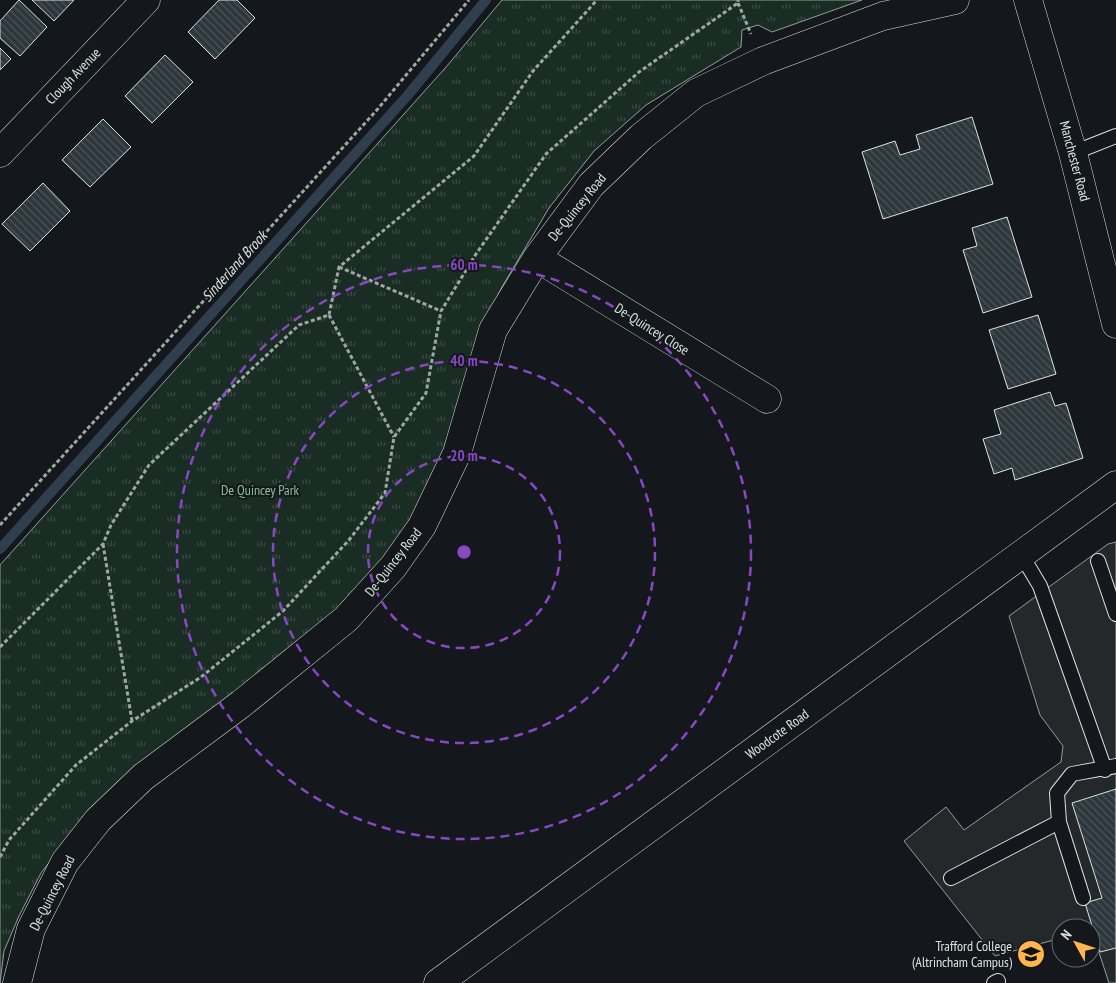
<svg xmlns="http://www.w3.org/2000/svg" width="1116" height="983" font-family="'PT Sans Narrow',sans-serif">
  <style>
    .park { fill: url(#park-tufts); stroke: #939e99 }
    .parking { fill: #24282b; stroke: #939e99 }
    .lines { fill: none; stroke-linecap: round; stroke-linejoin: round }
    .stream { stroke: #2f3f4d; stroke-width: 10 }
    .building { fill: url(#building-back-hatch); stroke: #d8e6dc }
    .service-casing { stroke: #d8e6dc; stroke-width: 16 }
    .minor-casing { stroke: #d8e6dc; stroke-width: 29 }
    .trunk-casing { stroke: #d8e6dc; stroke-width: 29 }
    .path { stroke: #9da8a2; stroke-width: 3; stroke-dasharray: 4 2.5; stroke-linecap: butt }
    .service { stroke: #14181c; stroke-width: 14 }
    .minor { stroke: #14181c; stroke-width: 28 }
    .trunk { stroke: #14181c; stroke-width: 28 }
    .ring { fill: none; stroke: #8948c3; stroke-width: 2.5; stroke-dasharray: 9 6 }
    .labels { text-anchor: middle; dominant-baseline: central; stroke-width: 4; stroke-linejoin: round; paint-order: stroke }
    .street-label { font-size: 14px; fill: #d8e6dc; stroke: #14181c }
    .park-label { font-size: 14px; fill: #8ac095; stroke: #14181c }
    .poi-label { font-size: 14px; fill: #d8e6dc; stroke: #14181c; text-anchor: end }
    .water-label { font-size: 15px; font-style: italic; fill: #d8e6dc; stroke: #14181c }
    .centre { fill: #8948c3; stroke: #14181c; stroke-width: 2.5 }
    .ring-label { font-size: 15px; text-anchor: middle; font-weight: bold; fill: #8948c3; stroke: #14181c; stroke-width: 4; stroke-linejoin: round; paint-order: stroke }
  </style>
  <defs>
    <pattern id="park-tufts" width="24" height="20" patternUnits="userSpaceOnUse" patternTransform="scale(1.25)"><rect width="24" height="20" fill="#1a2d24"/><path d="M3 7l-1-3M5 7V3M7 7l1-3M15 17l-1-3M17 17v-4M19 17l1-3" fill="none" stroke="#3b4b43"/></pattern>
    <pattern id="building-back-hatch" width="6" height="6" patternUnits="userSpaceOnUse" patternTransform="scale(1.25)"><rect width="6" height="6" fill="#2c363c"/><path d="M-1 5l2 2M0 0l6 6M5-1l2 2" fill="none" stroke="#4a5358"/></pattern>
  </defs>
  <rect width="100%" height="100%" fill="#14181c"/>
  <!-- park -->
  <path class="park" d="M502 0H862L772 32 758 25 742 30 741 47 646 105 594 151 549 208 502 287 480 333 440 461 411 525 368 584 78 825 41 873 19 916 4 951 0 983V565L447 66Z"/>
  <!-- parking -->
  <path class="parking" d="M1116 542V983H1109L1091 928H1061V938L995 956 904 841 946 807 964 830 1061 762 1063 746 1040 715 1009 616 1108 544Z"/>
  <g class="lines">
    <!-- stream -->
    <path class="stream" d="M0 549 408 95 486 0"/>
  </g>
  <!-- building -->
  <path class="building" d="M19 0 47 27 20 56 0 38V21Z
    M32 0H74L54 21Z
    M219 0H237L255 18 215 59 188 32Z
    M0 48 11 59 0 70Z
    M165 55 193 82 152 123 125 96Z
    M972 117 993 184 883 219 862 152 895 141 900 155 920 149 916 135Z
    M103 119 131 147 90 187 62 160Z
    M43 183 70 211 30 251 2 224Z
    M1007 217 1032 297 983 313 963 250 977 246 972 228Z
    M1038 315 1056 374 1008 389 989 330Z
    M1050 392 1055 406 1066 403 1083 458 1015 480 1012 468 994 474 983 439 1001 434 994 410Z
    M1116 789V948L1100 952 1085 903 1102 898 1072 803Z"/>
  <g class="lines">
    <!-- service casing -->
    <g class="service-casing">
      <path id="service" d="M1073 153 1116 136
        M1021 554 1040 586 1105 770
        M1098 561 1116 614
        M1059 822 1083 898
        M951 878 1059 822 1057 793 1072 774 1116 766
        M994 983 998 981"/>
    </g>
    <!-- minor casing -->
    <g class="minor-casing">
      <path id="minor" d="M0 153 146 0
        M537 258 767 399
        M17 983 31 929 65 862 98 820 143 777 241 704 346 619 393 567 422 526 457 453 493 330 537 258 591 185 641 137 696 93 763 61 883 16 955 0
        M438 983 1116 485"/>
    </g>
    <!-- trunk casing -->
    <g class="trunk-casing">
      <path id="trunk" d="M1028 0 1073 153 1116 324"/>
    </g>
    <!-- path -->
    <path class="path" d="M738 3 751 34
      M339 267 441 311
      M329 315 394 437
      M0 525 376 111 469 0
      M103 544 132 721
      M0 647 103 544 111 525 149 465 299 325 329 315 339 267 474 156 533 71 597 0
      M0 857 9 840 76 765 132 721 201 677 283 611 349 540 385 493 394 437 426 393 441 311 476 254 546 154 639 72 738 3V0"/>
    <!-- service -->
    <use href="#service" class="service"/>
    <!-- minor -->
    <use href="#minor" class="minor"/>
    <!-- trunk -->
    <use href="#trunk" class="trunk"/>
  </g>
  <!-- distance rings -->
  <g class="ring">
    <circle cx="464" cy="552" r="96"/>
    <circle cx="464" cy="552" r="191"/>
    <circle cx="464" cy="552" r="287"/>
  </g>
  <!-- icons -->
  <defs>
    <g id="university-disc" transform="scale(1.4375)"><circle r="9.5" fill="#ffb74d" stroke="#14181c"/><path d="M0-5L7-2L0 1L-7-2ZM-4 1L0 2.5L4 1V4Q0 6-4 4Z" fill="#111"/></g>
  </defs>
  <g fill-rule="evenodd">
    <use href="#university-disc" x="1031" y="954"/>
  </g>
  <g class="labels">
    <!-- street labels -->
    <g class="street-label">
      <text transform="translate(73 76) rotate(-46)">Clough Avenue</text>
      <text transform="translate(1075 161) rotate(75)">Manchester Road</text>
      <text transform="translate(577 207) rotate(-51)">De-Quincey Road</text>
      <text transform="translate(652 329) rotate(32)">De-Quincey Close</text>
      <text transform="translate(393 562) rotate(-52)">De-Quincey Road</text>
      <text transform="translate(777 734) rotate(-36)">Woodcote Road</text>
      <text transform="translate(52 893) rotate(-63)">De-Quincey Road</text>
    </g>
    <!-- park labels -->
    <g class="park-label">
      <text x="260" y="490">De Quincey Park</text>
    </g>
    <!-- poi labels -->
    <g class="poi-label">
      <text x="1012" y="946">Trafford College<tspan x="1012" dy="16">(Altrincham Campus)</tspan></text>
    </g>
    <!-- water labels -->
    <g class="water-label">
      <text transform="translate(234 266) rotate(-48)">Sinderland Brook</text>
    </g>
  </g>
  <circle cx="464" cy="552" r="8" class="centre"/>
  <g class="ring-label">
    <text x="464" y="270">60 m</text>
    <text x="464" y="366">40 m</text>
    <text x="464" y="461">20 m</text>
  </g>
  <!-- north arrow -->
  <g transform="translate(1076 943) rotate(310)"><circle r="24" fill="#14181c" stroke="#626a69"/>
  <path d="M0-4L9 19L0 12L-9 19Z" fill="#ffb74d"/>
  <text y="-8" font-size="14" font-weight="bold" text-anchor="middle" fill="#d8e6dc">N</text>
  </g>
</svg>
